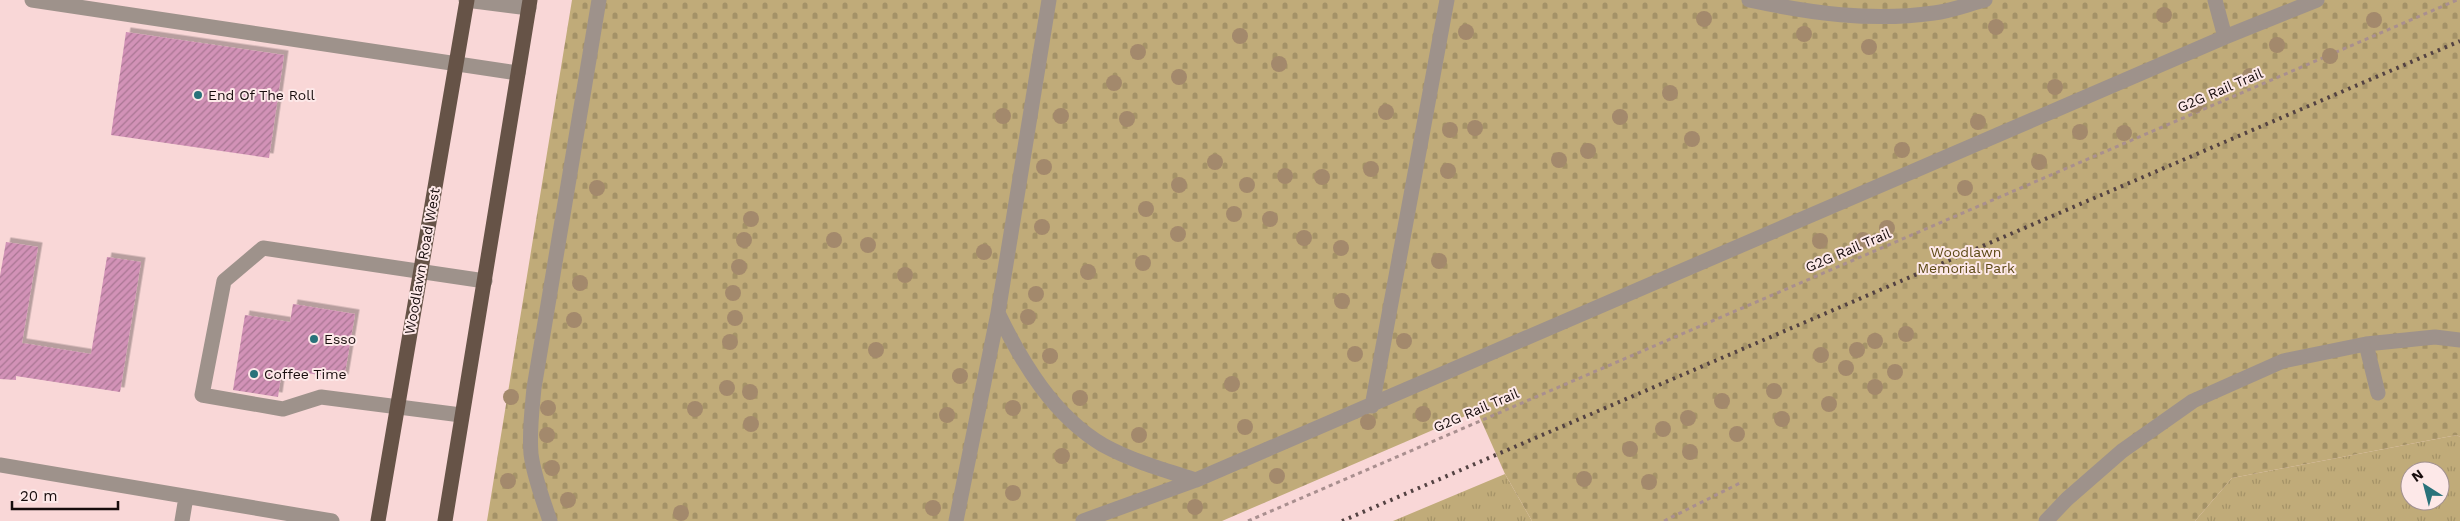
<svg xmlns="http://www.w3.org/2000/svg" width="2460" height="521" font-family="'Work Sans',sans-serif">
  <style>
    .grass { fill: url(#grass-tufts); fill-rule: evenodd }
    .cemetery { fill: url(#cemetery-stones) }
    .building { fill: url(#building-hatch); filter: url(#shadow) }
    .lines { fill: none; stroke-linecap: round; stroke-linejoin: round }
    .path { stroke: #a98f8f; stroke-width: 3; stroke-dasharray: 4 4; stroke-linecap: butt }
    .minor { stroke: #9e928b; stroke-width: 15 }
    .major { stroke: #665347; stroke-width: 15 }
    .rail { stroke: #534242; stroke-width: 4; stroke-dasharray: 2.5 5; stroke-linecap: butt }
    .tree { fill: #a3896c }
    .poi-dot { fill: #29727a; stroke: #fde8e8; stroke-width: 2 }
    .labels { text-anchor: middle; dominant-baseline: central; stroke-width: 4; stroke-linejoin: round; paint-order: stroke }
    .street-label { font-size: 14px; fill: #170c0c; stroke: #fde8e8 }
    .poi-label { font-size: 14px; fill: #170c0c; stroke: #fde8e8; text-anchor: start }
    .park-label { font-size: 14px; fill: #5c4915; stroke: #fde8e8 }
  </style>
  <defs>
    <pattern id="grass-tufts" width="24" height="20" patternUnits="userSpaceOnUse" patternTransform="scale(1.25)"><rect width="24" height="20" fill="#c0ab79"/><path d="M3 7l-1-3M5 7V3M7 7l1-3M15 17l-1-3M17 17v-4M19 17l1-3" fill="none" stroke="#a49267"/></pattern>
    <pattern id="cemetery-stones" width="16" height="16" patternUnits="userSpaceOnUse" patternTransform="scale(1.25)"><rect width="16" height="16" fill="#c0ab79"/><path d="M2 7V4a2 2 0 0 1 4 0v3zM10 15v-3a2 2 0 0 1 4 0v3z" fill="#a49267"/></pattern>
    <pattern id="building-hatch" width="6" height="6" patternUnits="userSpaceOnUse" patternTransform="scale(1.25)"><rect width="6" height="6" fill="#d292b7"/><path d="M-1 1l2-2M0 6l6-6M5 7l2-2" fill="none" stroke="#a97693"/></pattern>
    <filter id="shadow"><feDropShadow dx="4.5" dy="-4.5" stdDeviation="0" flood-color="#0004"/></filter>
  </defs>
  <rect width="100%" height="100%" fill="#f9d7d7"/>
  <!-- grass -->
  <path class="grass" d="M2457 435 2460 437V521H2195L2232 478ZM2410 471H2440V501H2410Z
    M1505 474 1532 521H1393Z"/>
  <!-- cemetery -->
  <path class="cemetery" d="M572 0H2460V437L2457 435 2232 478 2195 521H1532L1505 474 1477 411 1222 521H487Z"/>
  <!-- building -->
  <path class="building" d="M126 32 284 55 269 158 111 135Z
    M6 242 38 247 22 343 91 354 107 257 141 262 120 392 16 376V380L0 379V276Z
    M293 304 355 314 344 379 282 369 278 397 233 390 245 315 290 322Z"/>
  <g class="lines">
    <!-- path -->
    <path class="path" d="M1248 521 2457 0
      M1664 521 1740 483"/>
    <!-- minor -->
    <path class="minor" d="M32 0 518 73
      M466 0 529 8
      M1749 0C1810 13 1871 22 1934 13 1951 11 1969 4 1985 0
      M2215 0 2225 37
      M998 313C1022 363 1054 416 1103 445 1132 461 1164 470 1196 480
      M2366 344 2378 393
      M1372 406 1447 0
      M461 415 321 397 283 409 202 395 224 281 263 248 485 281
      M0 465 332 521
      M182 521 186 497
      M550 521C543 500 534 477 531 454 529 432 532 410 534 388L599 0
      M956 521 998 313 1049 0
      M1083 521 1196 480 2225 37 2317 0
      M2046 521 2067 499 2122 451 2193 401 2283 361 2366 344 2435 337 2460 340"/>
    <!-- major -->
    <path class="major" d="M378 521 467 0
      M445 521 530 0"/>
    <!-- rail -->
    <path class="rail" d="M1342 521 2460 41"/>
  </g>
  <!-- trees -->
  <g class="tree">
    <circle cx="2164" cy="15" r="8"/>
    <circle cx="1704" cy="19" r="8"/>
    <circle cx="2374" cy="20" r="8"/>
    <circle cx="1996" cy="27" r="8"/>
    <circle cx="1466" cy="32" r="8"/>
    <circle cx="1804" cy="34" r="8"/>
    <circle cx="1240" cy="36" r="8"/>
    <circle cx="2277" cy="45" r="8"/>
    <circle cx="1869" cy="47" r="8"/>
    <circle cx="1138" cy="52" r="8"/>
    <circle cx="2330" cy="56" r="8"/>
    <circle cx="1279" cy="64" r="8"/>
    <circle cx="2250" cy="76" r="8"/>
    <circle cx="1179" cy="77" r="8"/>
    <circle cx="1114" cy="83" r="8"/>
    <circle cx="2055" cy="87" r="8"/>
    <circle cx="1670" cy="93" r="8"/>
    <circle cx="2195" cy="105" r="8"/>
    <circle cx="1386" cy="112" r="8"/>
    <circle cx="1003" cy="116" r="8"/>
    <circle cx="1061" cy="116" r="8"/>
    <circle cx="1620" cy="117" r="8"/>
    <circle cx="1127" cy="119" r="8"/>
    <circle cx="1978" cy="122" r="8"/>
    <circle cx="1475" cy="128" r="8"/>
    <circle cx="1450" cy="130" r="8"/>
    <circle cx="2080" cy="132" r="8"/>
    <circle cx="2124" cy="133" r="8"/>
    <circle cx="1692" cy="139" r="8"/>
    <circle cx="1902" cy="150" r="8"/>
    <circle cx="1588" cy="151" r="8"/>
    <circle cx="1559" cy="160" r="8"/>
    <circle cx="1215" cy="162" r="8"/>
    <circle cx="2039" cy="162" r="8"/>
    <circle cx="1044" cy="167" r="8"/>
    <circle cx="1371" cy="169" r="8"/>
    <circle cx="1448" cy="171" r="8"/>
    <circle cx="1285" cy="176" r="8"/>
    <circle cx="1322" cy="177" r="8"/>
    <circle cx="1179" cy="185" r="8"/>
    <circle cx="1247" cy="185" r="8"/>
    <circle cx="597" cy="188" r="8"/>
    <circle cx="1965" cy="188" r="8"/>
    <circle cx="1146" cy="209" r="8"/>
    <circle cx="1234" cy="214" r="8"/>
    <circle cx="751" cy="219" r="8"/>
    <circle cx="1270" cy="219" r="8"/>
    <circle cx="1042" cy="227" r="8"/>
    <circle cx="1887" cy="228" r="8"/>
    <circle cx="1178" cy="234" r="8"/>
    <circle cx="1304" cy="238" r="8"/>
    <circle cx="744" cy="240" r="8"/>
    <circle cx="834" cy="240" r="8"/>
    <circle cx="1863" cy="240" r="8"/>
    <circle cx="1820" cy="241" r="8"/>
    <circle cx="868" cy="245" r="8"/>
    <circle cx="1341" cy="248" r="8"/>
    <circle cx="984" cy="252" r="8"/>
    <circle cx="1439" cy="261" r="8"/>
    <circle cx="1143" cy="263" r="8"/>
    <circle cx="739" cy="267" r="8"/>
    <circle cx="1088" cy="272" r="8"/>
    <circle cx="905" cy="275" r="8"/>
    <circle cx="580" cy="283" r="8"/>
    <circle cx="733" cy="293" r="8"/>
    <circle cx="1036" cy="294" r="8"/>
    <circle cx="1342" cy="301" r="8"/>
    <circle cx="1028" cy="317" r="8"/>
    <circle cx="735" cy="318" r="8"/>
    <circle cx="574" cy="320" r="8"/>
    <circle cx="1906" cy="334" r="8"/>
    <circle cx="1404" cy="341" r="8"/>
    <circle cx="1875" cy="341" r="8"/>
    <circle cx="730" cy="342" r="8"/>
    <circle cx="876" cy="350" r="8"/>
    <circle cx="1857" cy="350" r="8"/>
    <circle cx="1355" cy="354" r="8"/>
    <circle cx="1821" cy="355" r="8"/>
    <circle cx="1050" cy="356" r="8"/>
    <circle cx="1846" cy="368" r="8"/>
    <circle cx="1895" cy="372" r="8"/>
    <circle cx="960" cy="376" r="8"/>
    <circle cx="1232" cy="384" r="8"/>
    <circle cx="1875" cy="387" r="8"/>
    <circle cx="727" cy="388" r="8"/>
    <circle cx="1774" cy="391" r="8"/>
    <circle cx="750" cy="392" r="8"/>
    <circle cx="511" cy="397" r="8"/>
    <circle cx="1080" cy="398" r="8"/>
    <circle cx="1722" cy="401" r="8"/>
    <circle cx="1829" cy="404" r="8"/>
    <circle cx="548" cy="408" r="8"/>
    <circle cx="1013" cy="408" r="8"/>
    <circle cx="695" cy="409" r="8"/>
    <circle cx="1423" cy="414" r="8"/>
    <circle cx="947" cy="415" r="8"/>
    <circle cx="1688" cy="418" r="8"/>
    <circle cx="1782" cy="419" r="8"/>
    <circle cx="1368" cy="422" r="8"/>
    <circle cx="751" cy="424" r="8"/>
    <circle cx="1245" cy="427" r="8"/>
    <circle cx="1663" cy="429" r="8"/>
    <circle cx="1737" cy="434" r="8"/>
    <circle cx="547" cy="435" r="8"/>
    <circle cx="1139" cy="435" r="8"/>
    <circle cx="1630" cy="449" r="8"/>
    <circle cx="1690" cy="452" r="8"/>
    <circle cx="1062" cy="456" r="8"/>
    <circle cx="552" cy="468" r="8"/>
    <circle cx="1277" cy="476" r="8"/>
    <circle cx="1584" cy="479" r="8"/>
    <circle cx="508" cy="481" r="8"/>
    <circle cx="1649" cy="482" r="8"/>
    <circle cx="1013" cy="493" r="8"/>
    <circle cx="568" cy="500" r="8"/>
    <circle cx="1195" cy="507" r="8"/>
    <circle cx="933" cy="508" r="8"/>
    <circle cx="681" cy="513" r="8"/>
  </g>
  <!-- markers -->
  <g class="poi-dot">
    <circle cx="198" cy="95" r="5"/>
    <circle cx="314" cy="339" r="5"/>
    <circle cx="254" cy="374" r="5"/>
  </g>
  <g class="labels">
    <!-- street labels -->
    <g class="street-label">
      <text transform="translate(2220 90) rotate(-23)">G2G Rail Trail</text>
      <text transform="translate(1848 250) rotate(-23)">G2G Rail Trail</text>
      <text transform="translate(422 261) rotate(-80)">Woodlawn Road West</text>
      <text transform="translate(1476 410) rotate(-23)">G2G Rail Trail</text>
    </g>
    <!-- poi labels -->
    <g class="poi-label">
      <text x="208" y="95">End Of The Roll</text>
      <text x="324" y="339">Esso</text>
      <text x="264" y="374">Coffee Time</text>
    </g>
    <!-- park labels -->
    <g class="park-label">
      <text x="1966" y="252">Woodlawn<tspan x="1966" dy="16">Memorial Park</tspan></text>
    </g>
  </g>
  <!-- north arrow -->
  <g transform="translate(2425 486) rotate(324)"><circle r="24" fill="#fde8e8" stroke="#a19090"/>
  <path d="M0-4L9 19L0 12L-9 19Z" fill="#29727a"/>
  <text y="-8" font-size="14" font-weight="bold" text-anchor="middle" fill="#170c0c">N</text>
  </g>
  <!-- scale -->
  <path d="M12 501v8h106v-8" fill="none" stroke="#170c0c" stroke-width="2.5"/>
  <text x="20" y="501" font-size="15" fill="#170c0c" stroke="#fde8e8" stroke-width="4" paint-order="stroke">20 m</text>
</svg>
